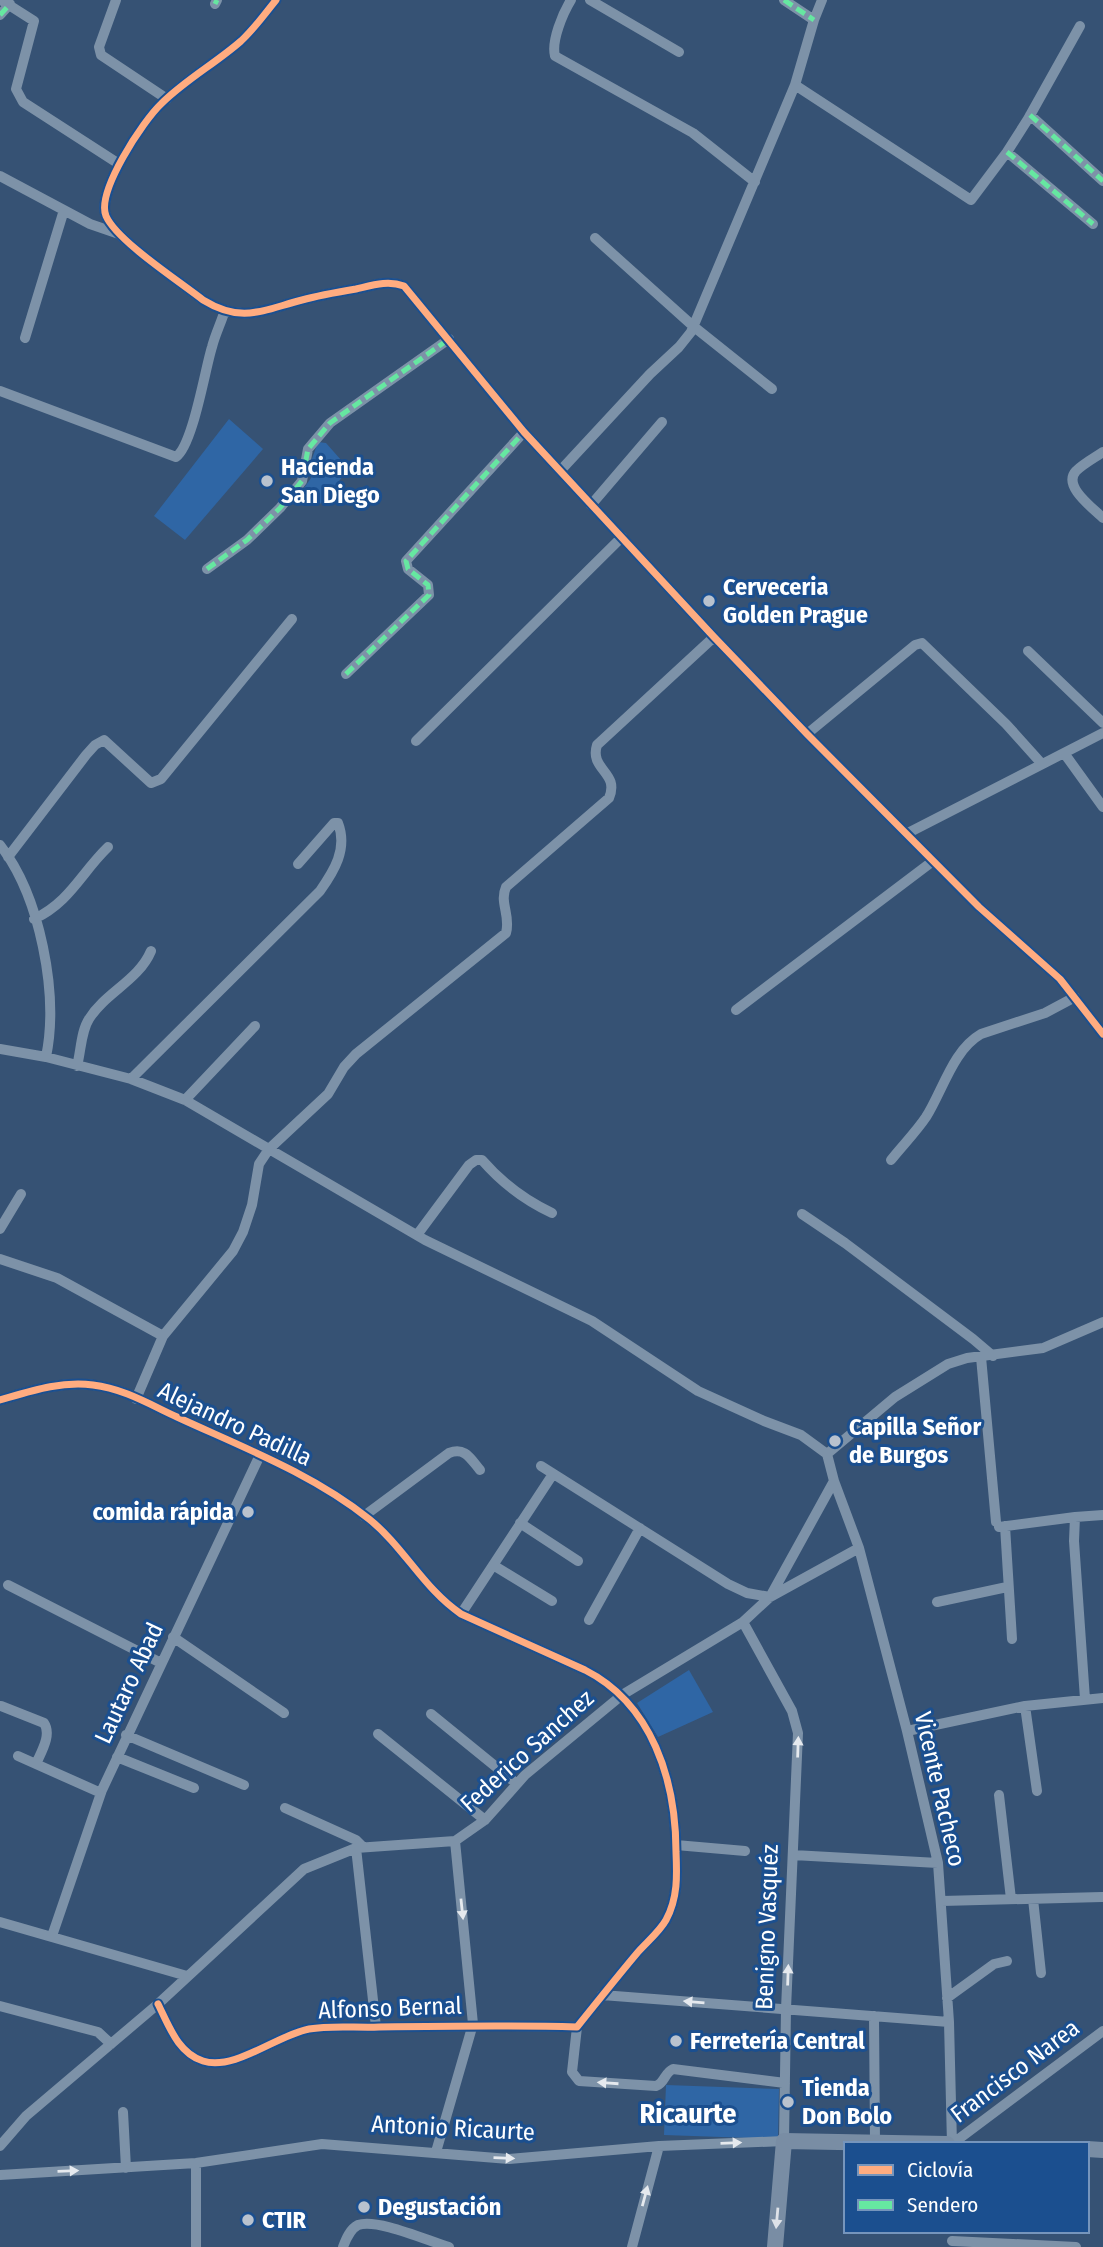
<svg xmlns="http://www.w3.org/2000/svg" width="1103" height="2247" font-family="'Fira Sans Condensed',sans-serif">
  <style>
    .green { fill: #2f66a5 }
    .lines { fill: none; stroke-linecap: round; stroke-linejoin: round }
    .street { stroke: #7d92a8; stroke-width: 10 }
    .secondary { stroke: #798da4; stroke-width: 16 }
    .quiet { stroke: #66e7a1; stroke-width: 5; stroke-dasharray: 10 5; stroke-linecap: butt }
    .cycleway-casing { stroke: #1b4f8f; stroke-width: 11 }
    .cycleway { stroke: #ffac80; stroke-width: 7 }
    .oneway { fill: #e5e9ee }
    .oneway2 { fill: #dee2e8 }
    .poi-dot { fill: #b9c2ce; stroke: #1b4f8f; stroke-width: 2.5 }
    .labels { text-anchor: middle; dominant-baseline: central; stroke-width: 6; stroke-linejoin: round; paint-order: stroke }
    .poi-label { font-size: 24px; font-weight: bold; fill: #fff; stroke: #1b4f8f; text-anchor: start }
    .street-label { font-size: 24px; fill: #fff; stroke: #1b4f8f }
    .quarter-label { font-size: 28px; font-weight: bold; fill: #fff; stroke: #1b4f8f }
  </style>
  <rect width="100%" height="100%" fill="#365274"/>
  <!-- green -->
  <path class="green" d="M229 419 263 449 185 540 154 516Z
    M318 442 326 443 349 469 320 504 304 488 311 478 309 467Z
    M689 1670 713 1712 658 1737 637 1703Z
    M666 2085 779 2089 778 2139 664 2135Z"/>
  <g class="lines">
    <!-- street -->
    <path class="street" d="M1 0 34 21 16 89 23 102 119 164
      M116 0 99 47 101 55 167 99
      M276 0C265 14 254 29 241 41 216 63 185 80 161 104 143 121 96 192 106 216 117 241 179 281 203 300 242 324 263 310 302 300 320 295 338 292 356 289 373 285 388 280 404 286L524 432 714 637 807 734 979 907 1060 979 1103 1034
      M571 0C563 13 551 41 555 56L693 133 755 182
      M590 0 679 52
      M784 0 814 20
      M215 4 217 0
      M0 15 10 4
      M795 85 971 200 1007 152 1028 119 1080 26
      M1030 115 1103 181
      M1007 152 1093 224
      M0 176 90 224 119 234
      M595 238 693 326 772 389
      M25 338 64 210
      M0 391 176 457C193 445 205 369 212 347 215 335 221 323 225 310
      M1103 452C1094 458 1083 464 1076 471 1062 486 1093 508 1103 518
      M560 471 650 374 679 347 691 332 795 85 814 20 822 0
      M591 505 662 422
      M207 569 247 540 280 508 302 481 308 449 330 423 449 339
      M1028 651 1103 723
      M346 674 429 595 428 585 408 569 406 561 524 432
      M807 734 915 645 922 643 1006 724 1042 764
      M416 741 622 537
      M1064 753 1103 807
      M906 834 1103 733
      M0 845C40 896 59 994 46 1057
      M8 857 86 755 95 745 104 740 151 783 161 779 292 619
      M34 919C70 902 81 873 108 847
      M736 1010 933 861
      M0 1049 46 1057 131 1079 185 1100 425 1240 592 1321 698 1391 764 1421 801 1435 827 1454
      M77 1066C81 1051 81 1031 89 1019 105 993 139 980 151 951
      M131 1079 320 891C334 871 348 849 338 823H334L298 864
      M185 1100 255 1026
      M891 1160C902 1146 916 1132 926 1117 943 1090 953 1050 981 1034L1045 1013 1075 997
      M802 1214 845 1243 973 1339 993 1356
      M0 1229 21 1194
      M417 1235 469 1165 476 1160H482C502 1183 524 1200 552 1213
      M0 1259 57 1278 163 1336
      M981 1357 996 1522
      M136 1399 163 1336 233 1251 243 1232 252 1205 259 1164 269 1149 328 1094 344 1067 356 1054 506 933C511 915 499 903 506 887L609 798C620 772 589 770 597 745L714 637
      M0 1400C31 1391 60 1381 93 1385 122 1388 151 1405 177 1417 242 1447 313 1474 369 1519 404 1547 423 1588 461 1614L585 1670C652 1704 676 1780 676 1852 677 1875 678 1898 666 1920 660 1931 647 1942 638 1952 617 1977 597 2002 577 2027 511 2025 445 2026 379 2027 356 2028 332 2025 309 2029 277 2035 235 2071 203 2061 178 2053 169 2026 158 2004
      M827 1454 834 1481 859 1548 907 1731 938 1863 949 2022 952 2144
      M827 1454 895 1397 948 1364 967 1358 1043 1348 1103 1322
      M541 1466 728 1584 747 1593 770 1597 834 1481
      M364 1516 449 1453C465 1447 470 1458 480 1470
      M520 1523 578 1561
      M1005 1526 1012 1639
      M999 1527 1075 1517
      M493 1565 552 1601
      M8 1585 161 1663
      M937 1602 1007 1587
      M461 1614 553 1474
      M589 1620 640 1528
      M173 1637 284 1713
      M1085 1699 1074 1541 1075 1517 1103 1515
      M1 1706 44 1723C52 1735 41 1752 36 1764
      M1025 1706 1037 1791
      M431 1714 517 1784
      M907 1731 1025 1706 1103 1698
      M378 1734 485 1820
      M126 1735 244 1785
      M18 1756 101 1793
      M117 1757 194 1788
      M999 1795 1011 1899
      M285 1808 356 1840 363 1847
      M676 1845 745 1851
      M356 1848 376 2027
      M793 1855 938 1863
      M1033 1899 1041 1973
      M942 1901 1102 1897
      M0 1922 187 1976
      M52 1936 102 1790 260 1455
      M602 1995 949 2022
      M947 1998 994 1964 1007 1961
      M0 2006 98 2032 111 2044
      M874 2016 875 2142
      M577 2027 572 2072 579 2081 656 2086C665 2083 664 2073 673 2069L785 2083
      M123 2112 126 2168
      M952 2144 1103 2031
      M0 2146 26 2116 158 2004 304 1869 356 1848 455 1841 485 1820 525 1775 622 1695 743 1622 770 1597 859 1548
      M436 2152 473 2024 455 1841
      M196 2163V2247
      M0 2175 196 2163 322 2144 509 2159 659 2146 784 2141 786 2009 798 1733 792 1711 743 1622
      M952 2241 1076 2247
      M343 2247C346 2239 350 2229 358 2225 377 2218 428 2241 449 2247
      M632 2247 659 2146"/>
    <!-- secondary -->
    <path class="secondary" d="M1087 2149 1103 2150
      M775 2247 784 2141 947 2144"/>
    <!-- quiet -->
    <path class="quiet" d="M784 0 814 20
      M215 4 217 0
      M0 15 10 4
      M1030 115 1103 181
      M1007 152 1093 224
      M207 569 247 540 280 508 302 481 308 449 330 423 449 339
      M346 674 429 595 428 585 408 569 406 561 524 432"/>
    <!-- cycleway casing -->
    <g class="cycleway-casing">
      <path id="cycleway" d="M276 0C265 14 254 29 241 41 216 63 185 80 161 104 143 121 96 192 106 216 117 241 179 281 203 300 242 324 263 310 302 300 320 295 338 292 356 289 373 285 388 280 404 286L524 432 714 637 807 734 979 907 1060 979 1103 1034
        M0 1400C31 1391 60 1381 93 1385 122 1388 151 1405 177 1417 242 1447 313 1474 369 1519 404 1547 423 1588 461 1614L585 1670C652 1704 676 1780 676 1852 677 1875 678 1898 666 1920 660 1931 647 1942 638 1952 617 1977 597 2002 577 2027 511 2025 445 2026 379 2027 356 2028 332 2025 309 2029 277 2035 235 2071 203 2061 178 2053 169 2026 158 2004"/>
    </g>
    <!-- cycleway -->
    <use href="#cycleway" class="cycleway"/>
  </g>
  <!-- one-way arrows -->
  <defs><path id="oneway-solid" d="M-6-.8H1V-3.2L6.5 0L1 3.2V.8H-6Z" transform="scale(1.75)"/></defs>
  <g class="oneway">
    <use href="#oneway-solid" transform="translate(798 1747) rotate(-88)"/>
    <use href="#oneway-solid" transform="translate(462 1909) rotate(84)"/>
    <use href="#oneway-solid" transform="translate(788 1975) rotate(-88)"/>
    <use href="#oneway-solid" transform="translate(694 2002) rotate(-175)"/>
    <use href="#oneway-solid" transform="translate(608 2083) rotate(-176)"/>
    <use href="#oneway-solid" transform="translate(731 2143) rotate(-2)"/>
    <use href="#oneway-solid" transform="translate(504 2158) rotate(2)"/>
    <use href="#oneway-solid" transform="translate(68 2171) rotate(-2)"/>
    <use href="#oneway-solid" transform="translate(645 2196) rotate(-75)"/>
  </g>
  <use class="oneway2" href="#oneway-solid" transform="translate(777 2218) rotate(95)"/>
  <!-- markers -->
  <g class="poi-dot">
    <circle cx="267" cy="481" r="7"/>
    <circle cx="709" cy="601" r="7"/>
    <circle cx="835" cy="1441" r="7"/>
    <circle cx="248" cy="1512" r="7"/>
    <circle cx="676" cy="2041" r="7"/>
    <circle cx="788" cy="2102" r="7"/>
    <circle cx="364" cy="2207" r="7"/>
    <circle cx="248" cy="2220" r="7"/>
  </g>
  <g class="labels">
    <!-- poi labels -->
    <g class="poi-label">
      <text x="281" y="467">Hacienda<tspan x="281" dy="28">San Diego</tspan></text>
      <text x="723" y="587">Cerveceria<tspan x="723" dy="28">Golden Prague</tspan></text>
      <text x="849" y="1427">Capilla Señor<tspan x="849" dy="28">de Burgos</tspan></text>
      <text x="234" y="1512" text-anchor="end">comida rápida</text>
      <text x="690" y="2041">Ferretería Central</text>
      <text x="802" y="2088">Tienda<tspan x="802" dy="28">Don Bolo</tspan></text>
      <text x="378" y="2207">Degustación</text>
      <text x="262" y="2220">CTIR</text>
    </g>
    <!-- street labels -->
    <g class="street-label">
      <text transform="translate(235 1424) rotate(25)">Alejandro Padilla</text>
      <text transform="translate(129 1683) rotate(-65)">Lautaro Abad</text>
      <text transform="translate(527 1751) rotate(-42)">Federico Sanchez</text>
      <text transform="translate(940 1789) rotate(77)">Vicente Pacheco</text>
      <text transform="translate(767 1927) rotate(-88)">Benigno Vasquéz</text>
      <text transform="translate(390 2008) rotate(-2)">Alfonso Bernal</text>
      <text transform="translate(1015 2071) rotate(-37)">Francisco Narea</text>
      <text transform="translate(453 2128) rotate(3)">Antonio Ricaurte</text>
    </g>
    <!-- quarter labels -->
    <g class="quarter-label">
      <text x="688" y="2113">Ricaurte</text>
    </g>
  </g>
  <!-- legend -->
  <rect x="844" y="2142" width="245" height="91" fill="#1b4f8f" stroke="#7695bc" stroke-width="2"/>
  <rect x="858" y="2165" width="35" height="10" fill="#ffac80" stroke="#7695bc" stroke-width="2"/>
  <text x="907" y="2177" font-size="21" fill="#ffffff">Ciclovía</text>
  <rect x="858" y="2200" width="35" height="10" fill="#66e7a1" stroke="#7695bc" stroke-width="2"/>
  <text x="907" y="2212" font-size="21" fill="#ffffff">Sendero</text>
</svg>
